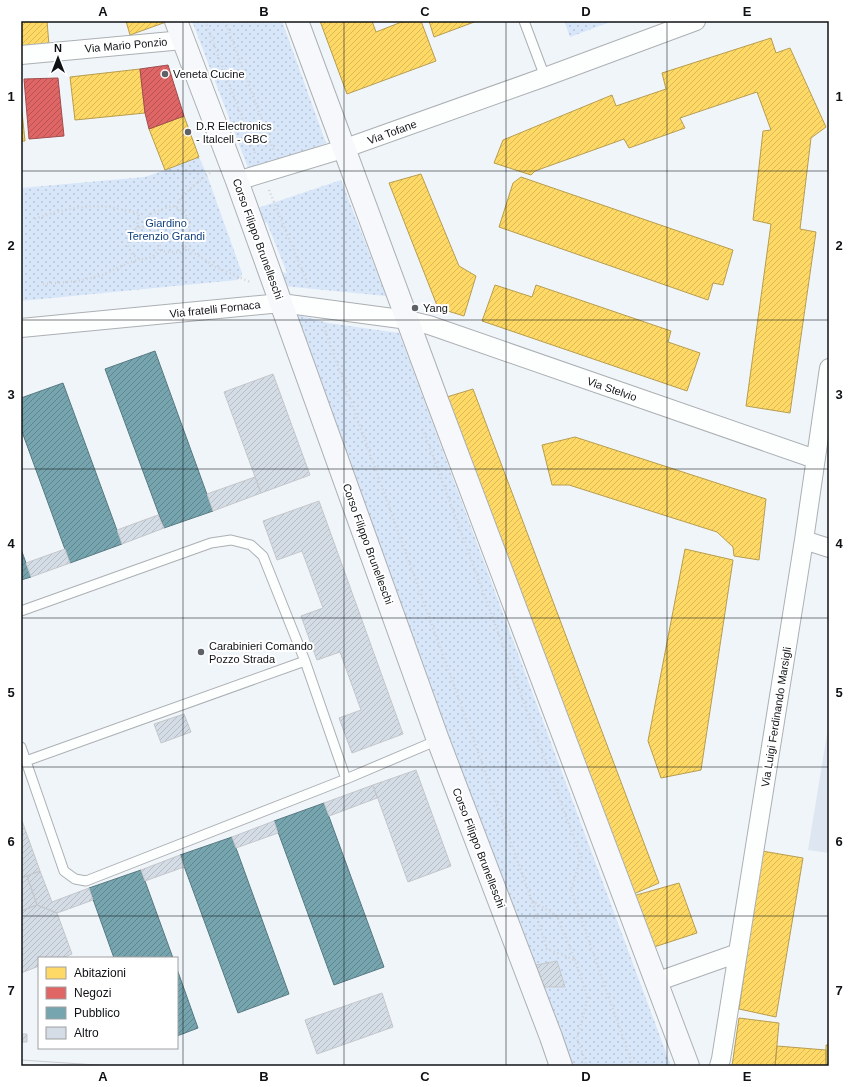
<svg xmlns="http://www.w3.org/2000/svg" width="850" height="1087" font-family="Arial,sans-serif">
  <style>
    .built { fill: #dee6f1 }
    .park { fill: url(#park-dots) }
    .homes { fill: url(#homes-hatch); stroke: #b79d4e }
    .shops { fill: url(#shops-hatch); stroke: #a14d4e }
    .public { fill: url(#public-hatch); stroke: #577981 }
    .building { fill: url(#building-hatch); stroke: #c4c7cb }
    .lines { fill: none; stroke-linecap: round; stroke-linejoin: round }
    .lane-casing { stroke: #acb0b3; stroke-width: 11 }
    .street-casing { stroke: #acb0b3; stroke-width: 20 }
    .secondary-casing { stroke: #acb0b3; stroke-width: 24 }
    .path { stroke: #d1d1d3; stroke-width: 2.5; stroke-dasharray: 1 3; stroke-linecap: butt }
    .lane { stroke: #fdfefe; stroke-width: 9 }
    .street { stroke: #fdfefe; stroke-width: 18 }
    .secondary { stroke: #f6f8fb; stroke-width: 22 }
    .tram { stroke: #cbcdcf; stroke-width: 1 }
    .grid { fill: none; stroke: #0f1215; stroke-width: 1; stroke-opacity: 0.55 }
    .poi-dot { fill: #5e6165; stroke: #fff; stroke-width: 1.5 }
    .labels { text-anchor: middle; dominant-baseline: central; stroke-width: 4; stroke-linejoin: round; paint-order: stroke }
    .street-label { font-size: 11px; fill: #0f1215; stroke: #fff }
    .poi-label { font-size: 11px; fill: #0f1215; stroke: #fff; text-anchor: start }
    .park-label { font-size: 11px; fill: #10407e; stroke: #fff }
    .neatline { fill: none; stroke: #0f1215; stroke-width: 1.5 }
    .grid-label { font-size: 13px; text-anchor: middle; font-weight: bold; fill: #0f1215 }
  </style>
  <defs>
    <pattern id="park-dots" width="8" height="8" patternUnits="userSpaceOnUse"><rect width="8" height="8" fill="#d8e6f9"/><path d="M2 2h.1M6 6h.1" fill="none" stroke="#b8c4d5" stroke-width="1.8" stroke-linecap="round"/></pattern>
    <pattern id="homes-hatch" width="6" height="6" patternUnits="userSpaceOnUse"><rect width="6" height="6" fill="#ffd966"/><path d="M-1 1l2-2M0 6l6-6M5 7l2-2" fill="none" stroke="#d9b958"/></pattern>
    <pattern id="shops-hatch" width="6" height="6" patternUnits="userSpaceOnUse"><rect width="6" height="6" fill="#e06666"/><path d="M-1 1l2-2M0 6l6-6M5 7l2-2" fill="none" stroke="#b45353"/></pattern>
    <pattern id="public-hatch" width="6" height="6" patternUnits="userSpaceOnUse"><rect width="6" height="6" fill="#76a5af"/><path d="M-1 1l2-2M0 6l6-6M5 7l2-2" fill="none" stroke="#5f858d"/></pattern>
    <pattern id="building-hatch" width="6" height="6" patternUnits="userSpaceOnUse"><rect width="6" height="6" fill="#d4dce6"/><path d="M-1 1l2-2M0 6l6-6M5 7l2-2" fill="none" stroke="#b5bcc4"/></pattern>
  </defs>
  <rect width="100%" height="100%" fill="#f0f5fa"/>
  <!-- built -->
  <path class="built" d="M829 722V853L808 850Z"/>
  <!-- park -->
  <path class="park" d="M192 21H282L326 143 250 173Z
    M564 21H613L570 37Z
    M199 157 207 175 242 273 241 277 237 280 21 301V188L145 177 165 170Z
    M341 180 386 296 283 286 275 271 287 273 267 223 256 221 252 210Z
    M295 314 328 323 399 333 671 1066H569Z"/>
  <!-- homes -->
  <path class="homes" d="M21 21H47L49 45 21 47Z
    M126 21H166V22L130 35Z
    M320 21H372L376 32 404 21H421L436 61 347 94Z
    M429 21H477L434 37Z
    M771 38 776 53 790 48 826 127 811 138 800 229 816 232 790 413 746 406 771 224 753 220 763 131 771 130 757 92 680 118 685 128 629 148 624 139 535 171 531 175 494 163 503 140 612 95 616 106 666 89 662 73Z
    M140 69 145 113 75 120 70 77Z
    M21 102 25 141H21Z
    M184 116 199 157 165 170 149 129Z
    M421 174 459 266 476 276 464 316 438 308 389 183Z
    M521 177 733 250 723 285 713 283 708 300 499 227 513 183Z
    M495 285 532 297 536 285 671 331 668 342 700 353 687 391 482 321Z
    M473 389 659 883 629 896 437 400Z
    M575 437 766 499 759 560 734 556 733 547 717 532 569 485H552L542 445Z
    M685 549 733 560 701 770 661 778 648 741Z
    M762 851 803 858 776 1017 739 1009Z
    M679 883 697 933 651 948 633 896Z
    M739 1018 779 1023 775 1066H732Z
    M826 1045H829V1066H826Z
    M777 1046 826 1050V1066H775Z"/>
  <!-- shops -->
  <path class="shops" d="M168 65 184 116 149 129 145 113 140 69Z
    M58 78 64 136 29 139 24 79Z"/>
  <!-- public -->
  <path class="public" d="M155 351 213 511 164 528 105 369Z
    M63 383 122 544 70 563 21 429V398Z
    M21 549 31 577 21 580Z
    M324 803 384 967 334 985 274 821Z
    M232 837 289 994 238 1013 180 855Z
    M141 870 173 958H114L89 888Z
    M177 969 198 1028 177 1036Z"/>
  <!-- building -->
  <path class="building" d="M273 374 310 475 261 493 224 392Z
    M255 477 261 493 213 511 207 494Z
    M319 501 403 734 352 753 339 718 361 710 340 652 317 660 301 616 323 608 302 551 277 560 263 521Z
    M158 515 164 528 122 544 117 530Z
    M65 549 70 563 31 577 26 563Z
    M184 714 191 732 161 743 154 724Z
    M416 770 451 866 408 882 373 785Z
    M373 785 377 798 329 816 324 803Z
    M21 818 40 871 21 878Z
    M274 821 278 833 236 848 232 837Z
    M180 855 184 867 145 881 141 870Z
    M40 871 52 902 89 888 93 900 57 913 37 905 27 876Z
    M27 876 37 905 21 911V878Z
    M37 905 57 913 72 954 62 958H39V966L21 973V911Z
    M557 961 565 987H543L536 965Z
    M382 993 393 1027 317 1054 305 1020Z
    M21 1034H27V1042H21Z"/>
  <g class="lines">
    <!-- lane casing -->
    <g class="lane-casing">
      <path id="lane" d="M524 21 545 77
        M21 611 211 543 231 540 251 545 263 556 305 661 346 779
        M21 747 64 871 75 879 86 881 346 779 438 740
        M26 761 305 661"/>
    </g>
    <!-- street casing -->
    <g class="street-casing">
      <path id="street" d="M21 55 183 40
        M237 181 343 149 545 77 696 21
        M21 328 281 303 408 320 429 325 815 459
        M804 540 829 548
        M656 982 738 953
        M719 1066 721 1059 804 540 829 368"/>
    </g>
    <!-- secondary casing -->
    <g class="secondary-casing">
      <path id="secondary" d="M176 21 237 181 438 740 551 1037 561 1066
        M297 21 437 400 688 1066"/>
    </g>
    <!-- path -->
    <path class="path" d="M205 21 256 155
      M225 21 274 152
      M269 190 310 289
      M176 207 182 196 193 186 210 173
      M35 219C55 211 87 204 109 207 119 209 129 211 139 213L137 228
      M128 243a16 16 0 1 1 32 0a16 16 0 1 1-32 0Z
      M142 227 150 214 165 208 173 206 179 209 185 213 189 221V230L188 244 180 252H167L159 250
      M185 247 216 267 250 282
      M43 284 78 281 100 276 126 264 140 259
      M324 327 532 901 547 949 575 960
      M423 429 581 857 571 890 633 1066
      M532 901 557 916 575 960 588 998 577 1038 587 1066"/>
    <!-- lane -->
    <use href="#lane" class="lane"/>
    <!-- street -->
    <use href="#street" class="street"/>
    <!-- secondary -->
    <use href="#secondary" class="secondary"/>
    <!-- tram -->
    <path class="tram" d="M21 1060 111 1066"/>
  </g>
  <!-- grid -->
  <path class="grid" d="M183 21V1066M344 21V1066M506 21V1066M667 21V1066M21 171H829M21 320H829M21 469H829M21 618H829M21 767H829M21 916H829"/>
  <!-- markers -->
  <g class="poi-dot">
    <circle cx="165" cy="74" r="4"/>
    <circle cx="188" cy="132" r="4"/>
    <circle cx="415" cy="308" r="4"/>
    <circle cx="201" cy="652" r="4"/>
  </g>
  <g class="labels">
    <!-- street labels -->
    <g class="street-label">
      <text transform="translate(126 45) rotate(-5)">Via Mario Ponzio</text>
      <text transform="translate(392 132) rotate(-20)">Via Tofane</text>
      <text transform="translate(258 239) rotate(70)">Corso Filippo Brunelleschi</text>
      <text transform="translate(215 309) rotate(-6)">Via fratelli Fornaca</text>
      <text transform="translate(612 389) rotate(19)">Via Stelvio</text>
      <text transform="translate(368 544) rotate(70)">Corso Filippo Brunelleschi</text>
      <text transform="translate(776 717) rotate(-81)">Via Luigi Ferdinando Marsigli</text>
      <text transform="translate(479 848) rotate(69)">Corso Filippo Brunelleschi</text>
    </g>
    <!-- poi labels -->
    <g class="poi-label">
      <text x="173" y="74">Veneta Cucine</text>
      <text x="196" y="126">D.R Electronics<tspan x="196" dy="13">- Italcell - GBC</tspan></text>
      <text x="423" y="308">Yang</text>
      <text x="209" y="646">Carabinieri Comando<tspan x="209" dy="13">Pozzo Strada</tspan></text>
    </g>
    <!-- park labels -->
    <g class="park-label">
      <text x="166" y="223">Giardino<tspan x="166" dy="13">Terenzio Grandi</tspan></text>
    </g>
  </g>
  <!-- border -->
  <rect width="850" height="1087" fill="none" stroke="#ffffff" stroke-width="44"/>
  <!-- legend -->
  <rect x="38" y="957" width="140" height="92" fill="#ffffff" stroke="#9fa0a1"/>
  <rect x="46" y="967" width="20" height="12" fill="#ffd966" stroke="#9fa0a1"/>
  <text x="74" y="977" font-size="12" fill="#0f1215">Abitazioni</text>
  <rect x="46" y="987" width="20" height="12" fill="#e06666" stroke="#9fa0a1"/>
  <text x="74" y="997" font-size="12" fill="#0f1215">Negozi</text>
  <rect x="46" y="1007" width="20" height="12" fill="#76a5af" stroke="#9fa0a1"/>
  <text x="74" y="1017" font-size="12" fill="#0f1215">Pubblico</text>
  <rect x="46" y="1027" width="20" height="12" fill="#d4dce6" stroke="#9fa0a1"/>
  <text x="74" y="1037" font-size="12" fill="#0f1215">Altro</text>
  <!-- north arrow -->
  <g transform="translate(58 58)" stroke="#ffffff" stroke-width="3" paint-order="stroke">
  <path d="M0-3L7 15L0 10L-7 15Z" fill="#0f1215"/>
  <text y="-6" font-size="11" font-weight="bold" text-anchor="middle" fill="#0f1215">N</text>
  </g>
  <rect x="22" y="22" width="806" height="1043" class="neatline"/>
  <g class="grid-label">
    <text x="103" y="16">A</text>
    <text x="264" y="16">B</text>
    <text x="425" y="16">C</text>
    <text x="586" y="16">D</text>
    <text x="747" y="16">E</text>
    <text x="11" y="101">1</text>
    <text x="839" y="101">1</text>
    <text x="11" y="250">2</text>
    <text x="839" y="250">2</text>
    <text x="11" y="399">3</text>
    <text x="839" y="399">3</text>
    <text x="11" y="548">4</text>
    <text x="839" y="548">4</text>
    <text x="11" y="697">5</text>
    <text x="839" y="697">5</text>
    <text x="11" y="846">6</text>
    <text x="839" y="846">6</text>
    <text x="11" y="995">7</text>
    <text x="839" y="995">7</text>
    <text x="103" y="1081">A</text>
    <text x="264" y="1081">B</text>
    <text x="425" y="1081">C</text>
    <text x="586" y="1081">D</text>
    <text x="747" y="1081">E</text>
  </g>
</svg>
